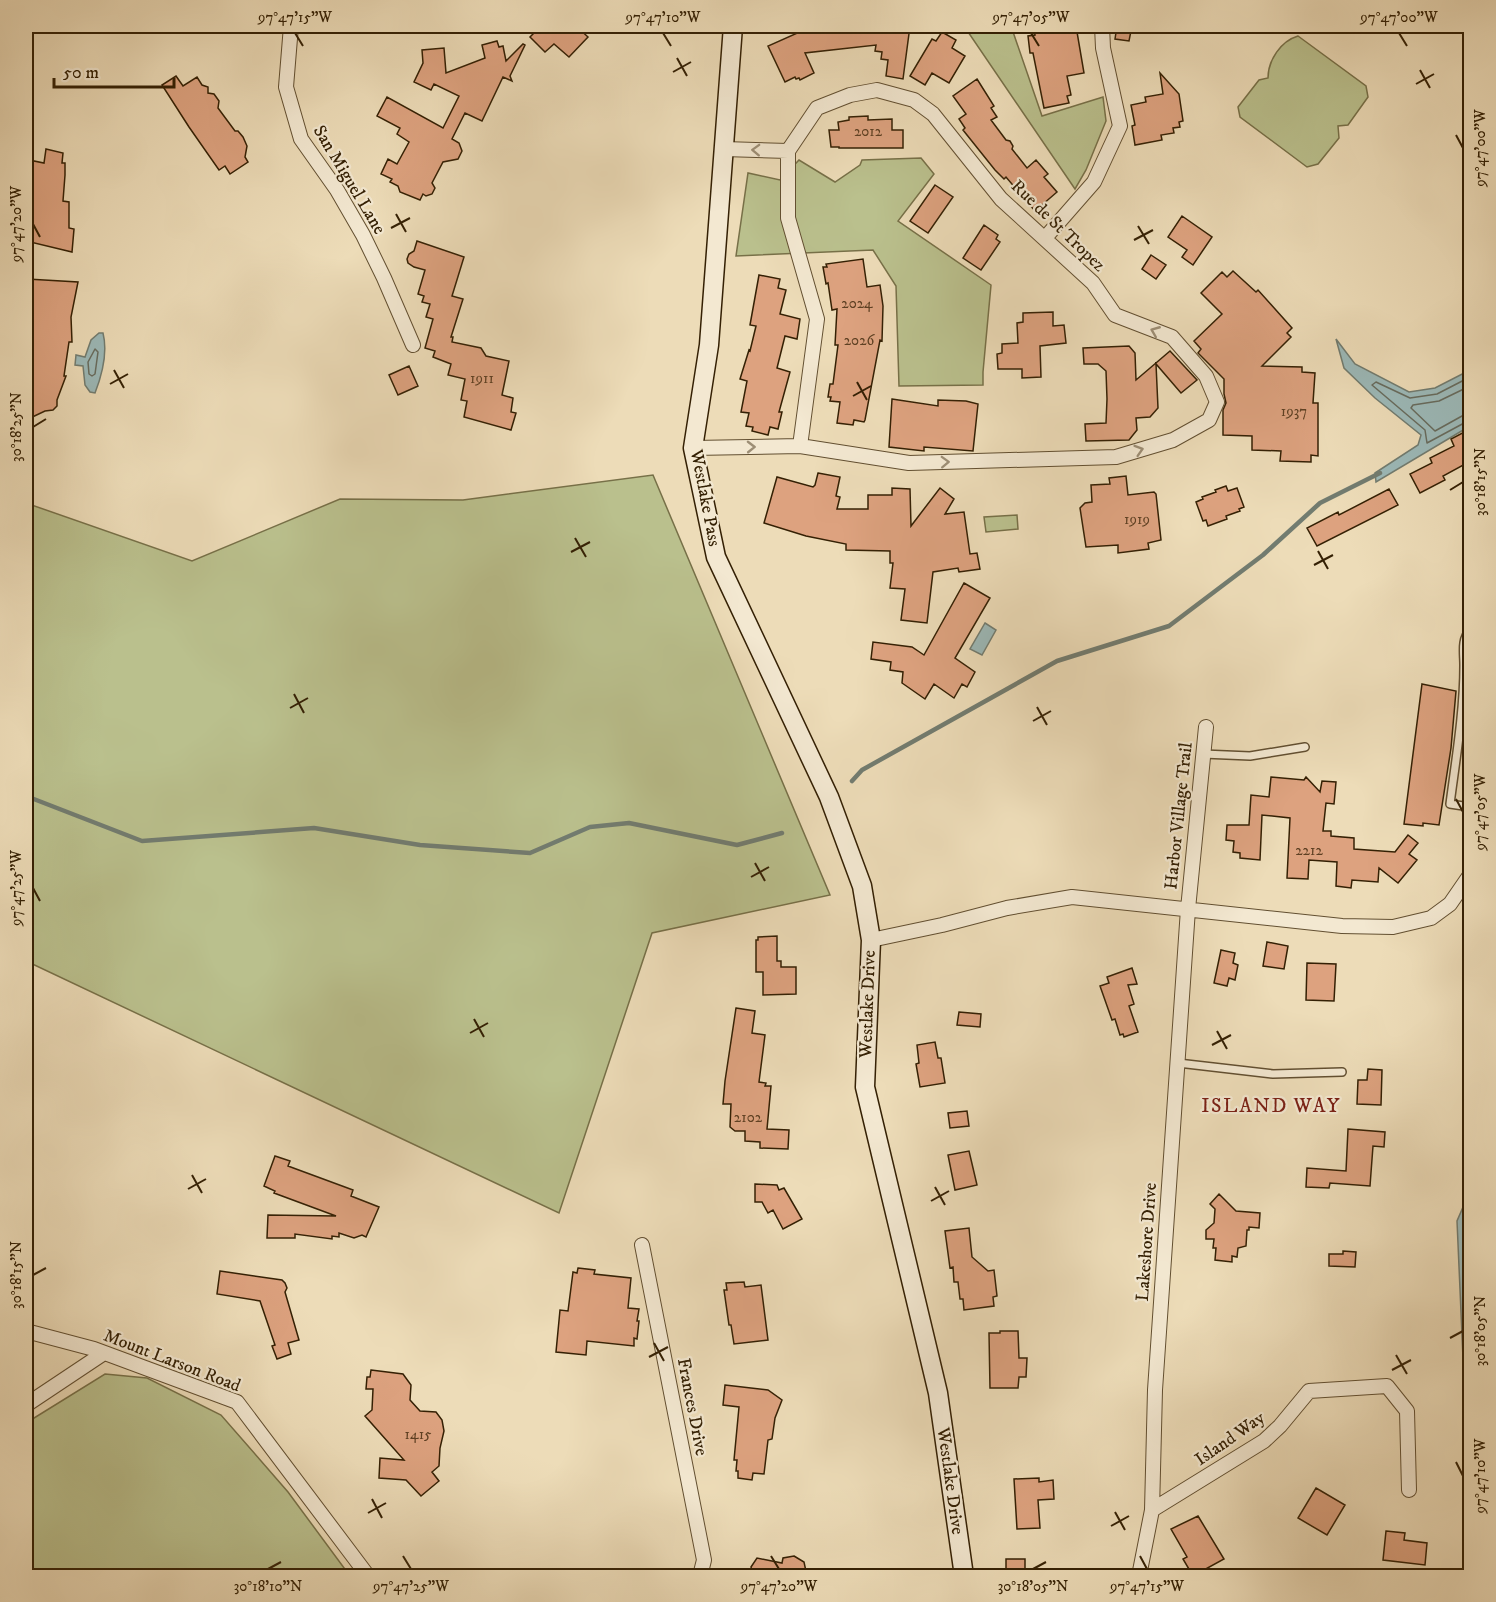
<svg xmlns="http://www.w3.org/2000/svg" width="1496" height="1602" font-family="'IM FELL DW Pica',serif">
  <style>
    .green { fill: #bac08d; stroke: #777048; stroke-width: 1.5 }
    .water { fill: #9cb9b8; stroke: #727c70; stroke-width: 1.5 }
    .lines { fill: none; stroke-linecap: round; stroke-linejoin: round }
    .shore { stroke: #686c5e; stroke-width: 1.5 }
    .stream { stroke: #727c70; stroke-width: 4.5 }
    .building { fill: #dda27f; stroke: #342004; stroke-width: 1.5 }
    .lane-casing { stroke: #624f31; stroke-width: 10 }
    .street-casing { stroke: #624f31; stroke-width: 16 }
    .secondary-casing { stroke: #342004; stroke-width: 21 }
    .lane { stroke: #f3e8d1; stroke-width: 7 }
    .street { stroke: #f3e8d1; stroke-width: 14 }
    .secondary { stroke: #f3e8d1; stroke-width: 18 }
    .oneway { stroke: #9d8e75 }
    .ticks { fill: none; stroke: #342004; stroke-width: 2 }
    .labels { text-anchor: middle; dominant-baseline: central; stroke-width: 4.5; stroke-linejoin: round; paint-order: stroke }
    .number-label { font-size: 15px; fill: #5e4023 }
    .street-label { font-size: 18px; fill: #342004; stroke: #f3e8d1 }
    .neighbourhood-label { font-size: 20px; letter-spacing: 1.5px; fill: #7a1f14; stroke: #f3e8d1 }
    .neatline { fill: none; stroke: #342004; stroke-width: 2 }
    .ticks-label { font-size: 15px; text-anchor: middle; fill: #342004 }
  </style>
  <rect width="100%" height="100%" fill="#eddcb8"/>
  <filter id="stains"><feTurbulence type="fractalNoise" baseFrequency=".00333" numOctaves="4"/><feColorMatrix values="0 0 0 0 .2 0 0 0 0 .09 0 0 0 0 .02 0 0 0 .5 -.17"/></filter>
  <radialGradient id="worn" r=".72"><stop offset=".6" stop-color="#630" stop-opacity="0"/><stop offset="1" stop-color="#630" stop-opacity=".3"/></radialGradient>
  <!-- green -->
  <path class="green" d="M964 26H1011L1042 116 1103 97 1106 121 1086 170 1075 189Z
    M1298 36 1366 86 1368 97 1348 125 1338 126 1339 138 1318 164 1307 167 1240 117 1238 107 1259 80 1268 78C1268 60 1281 41 1298 36Z
    M921 158 934 174 898 221 991 285 983 372V385L899 386 896 286 873 250 736 256 748 173 780 180 799 160 835 182 860 165 862 160Z
    M653 475 830 895 652 933 559 1213 26 961V503L192 561 340 499 463 500Z
    M1017 515 1018 529 986 532 984 517Z
    M105 1374 147 1378 221 1415 288 1492 350 1576H26V1423Z"/>
  <!-- water -->
  <path class="water" d="M99 333H103C108 353 102 375 95 393L90 392 85 385 83 366 75 365 76 355 85 357 91 340Z
    M1336 339 1355 364 1409 392 1435 388 1470 370V426L1376 482 1375 473 1418 445 1421 435 1375 398 1344 368Z
    M985 623 996 630 982 655 970 649Z
    M1470 1191V1390L1464 1381 1457 1221Z"/>
  <g class="lines">
    <!-- shore -->
    <path class="shore" d="M95 349 98 352 95 374 92 376 89 374 88 362Z
      M1470 377 1437 394 1410 398 1376 382 1372 385 1425 430 1427 443 1466 422H1470
      M1470 386 1439 401 1413 405 1411 408 1435 431 1462 416 1470 414
      M1470 1206 1463 1223 1470 1380"/>
    <!-- stream -->
    <path class="stream" d="M852 781 862 770 1057 661 1169 626 1263 555 1320 503 1380 473
      M26 796 142 841 314 828 420 845 530 853 590 827 629 823 737 845 782 833"/>
  </g>
  <!-- building -->
  <path class="building" d="M541 26H576L588 37 569 57 554 44 545 52 530 37Z
    M813 26H910L903 79 886 76 888 60 881 59 882 52 875 51 876 45 805 53 814 73 800 80 799 78 796 79 795 77 785 82 768 46Z
    M1034 26H1076L1084 73 1067 76 1071 95 1067 96 1069 103 1044 108 1033 53H1030L1028 36 1035 35Z
    M1117 26H1132L1129 41 1115 39Z
    M942 32 956 40 952 48 965 56 949 83 932 73 925 85 910 76 932 39 936 41Z
    M497 41 499 47 503 46 506 61 523 44 525 45 510 76 512 81 503 77 482 121 465 113 452 139 459 143 462 151 458 159 443 162 432 183 435 188 432 194 426 196 423 194 420 200 400 192 398 186 390 182 392 179 381 174 388 159 397 164 409 142 397 134 400 128 377 116 387 97 443 128 459 96 434 84 431 90 414 82 423 63 422 50 444 48 446 73 485 58 482 45Z
    M1160 73 1179 94 1183 121 1179 122 1180 127 1173 128 1174 133 1161 135 1162 140 1135 145 1132 126 1135 125 1131 105 1146 102 1145 97 1163 94Z
    M176 76 183 86 197 77 202 85 208 87V93L214 94 219 101 218 108 235 131H238L243 137 247 146 245 157 248 162 230 174 225 166 219 170 189 127 162 85Z
    M977 79 994 106 991 108 997 117 991 120 1006 140 1010 141 1013 146 1012 149 1027 168 1036 160 1048 174 1044 177 1057 192 1035 211 1006 177 1004 179 995 170 963 130 965 128 959 119 966 114 953 96Z
    M868 116V120L892 119V130H903V148H839V147H831L829 130H839L838 122 849 120V117Z
    M46 149 63 153 62 163H65V175L63 201 69 202V228L74 229 72 252 26 241V174H28L29 160 44 163Z
    M935 185 953 197 928 233 910 221Z
    M1182 216 1212 237 1193 265 1182 257 1187 250 1168 237Z
    M984 225 998 235 996 239 1000 242 981 270 963 258Z
    M417 241 464 257 452 296 463 299 451 337H453L452 342 481 348 486 356 509 361 502 395 513 398 511 412 516 413 511 430 464 417 467 401 461 400 465 379 448 375 451 364 433 357 435 351 425 348 433 319 426 317 430 304 422 302 424 296 418 294 425 270 414 267 408 263 407 259 409 254 414 251Z
    M1151 255 1166 265 1156 279 1142 269Z
    M863 259 867 287 880 285 883 306 882 341 880 340 865 420 864 422 854 420 853 425 837 423 840 402 830 401 831 397H828L830 384H833L838 345H835L837 309 832 310 828 283 826 284 823 267H827L826 264Z
    M1233 271 1256 292 1258 290 1292 328 1287 333 1291 337 1262 366 1302 367V372L1315 373 1313 403H1318V456L1311 455V462L1280 461 1281 451 1252 450V436L1223 435V410L1226 403 1224 394V379L1198 353 1201 349 1194 341 1222 314 1201 293 1222 272 1227 277Z
    M759 275 780 279 778 288 786 290 780 314 800 319 797 339 785 336 777 368 790 372 779 412H782L778 429 770 427 768 435 752 431 753 427 746 426 749 413 741 412 747 381 740 379 749 350 750 351 756 326 750 325Z
    M27 279 78 282 71 317 72 342H69L64 376H66L57 400V406L53 410 45 411 26 420Z
    M1053 312V326L1064 325 1066 343 1040 346 1041 377 1022 378V369H998L997 354 1002 353V344L1018 343 1017 323 1023 322V313Z
    M1129 346 1135 353 1136 380 1170 351 1197 380 1181 393 1156 364 1158 408 1150 417 1136 418 1137 430 1129 440 1086 441 1085 424 1106 423 1107 399 1106 371 1098 364H1084L1083 348Z
    M409 366 418 386 398 395 389 375Z
    M892 399 938 406V400L966 401 978 404 973 451 924 447V451L889 447Z
    M1470 429V453L1466 455 1469 462 1443 476 1445 480 1420 493 1410 474 1432 463 1430 458 1454 446 1451 439Z
    M818 473 840 477 836 496 840 497 837 509H868V495H892V488L910 489 911 526 940 488 954 499 945 514 964 512 970 554 977 553 980 569 959 572 958 568 933 572 927 623 901 620 905 589 890 588 893 563H890V551L846 550V544L806 536 764 523 777 477 813 487 815 485Z
    M1126 476 1128 495 1154 492 1156 494 1161 540 1148 543 1149 549 1118 553V545L1086 547 1080 508 1085 503 1092 502 1091 485 1110 484 1109 478Z
    M1226 486 1228 491 1237 488 1244 507 1239 509 1240 511 1226 516 1227 519 1208 526 1206 520 1203 521 1196 502 1203 499 1202 497 1216 492 1215 490Z
    M1389 489 1398 505 1317 546 1307 528 1338 512 1339 515Z
    M964 583 990 598 955 658 975 672 967 687 962 684 954 698 934 684 925 699 902 683 903 672 890 670 891 662 871 659 873 642 912 647 924 655Z
    M1422 684 1456 691 1451 748 1439 825 1423 823V826L1404 824Z
    M1271 777 1304 780 1306 777 1320 792 1322 781 1336 782 1334 804 1326 803 1323 831H1331V836L1354 838V849L1395 852 1408 835 1418 843 1409 854 1417 860 1398 883 1379 868 1378 882 1352 880 1351 888 1336 886 1337 862 1309 860 1308 879 1287 878 1290 818 1262 815 1260 860 1240 858V853L1233 852 1234 841 1226 840 1227 825H1249L1251 795 1269 797Z
    M777 936V961H781V967H796V994L763 995V972H756V940H758V937Z
    M1267 942 1288 946 1284 969 1263 966Z
    M1221 950 1235 953 1233 963 1238 965 1235 980 1229 978 1227 986 1214 983Z
    M1307 963 1336 964 1334 1001 1306 1000Z
    M1132 968 1137 984 1128 985 1134 1004 1129 1006 1138 1032 1124 1037 1123 1034 1120 1035 1115 1019 1112 1020 1100 986 1109 983 1107 977Z
    M736 1008 755 1011 752 1033 765 1035 759 1082 766 1083 765 1086H771L767 1129 789 1130 788 1149 760 1148V1142L745 1141V1131H735L730 1127 731 1104H723L725 1081Z
    M959 1012 981 1014 980 1027 957 1025Z
    M935 1042 938 1058H941L945 1083 920 1087 916 1064 919 1063 917 1045Z
    M1368 1069 1382 1070 1381 1105 1357 1104 1358 1080H1367Z
    M967 1111 969 1126 950 1128 948 1113Z
    M1348 1129 1385 1132 1384 1147 1373 1146 1370 1186 1330 1183 1329 1188 1306 1187 1307 1168 1346 1171Z
    M969 1151 977 1185 955 1190 948 1155Z
    M275 1156 290 1161 288 1166 353 1190 351 1196 379 1207 366 1237 362 1235 354 1238 339 1233V1237L332 1236V1239L295 1234V1238H267L268 1215 336 1216 274 1193 275 1191 264 1186Z
    M755 1184 777 1185 779 1190 784 1188 802 1219 783 1229 773 1210 768 1213 762 1202H755Z
    M1219 1194 1236 1211 1260 1213 1259 1228 1249 1227V1230H1247L1246 1246 1238 1248 1237 1257 1232 1256V1262L1215 1260 1216 1248H1213L1214 1239H1206V1230L1214 1223 1215 1209 1210 1204Z
    M969 1228 972 1257 988 1271 994 1270 997 1296 993 1297 994 1306 964 1310 963 1299H960L958 1282H954L953 1267 950 1268 945 1231Z
    M1343 1251 1356 1252 1355 1267 1329 1266V1254H1343Z
    M578 1268 595 1270 594 1274 631 1278 628 1308 639 1309 637 1321H639L637 1339 634 1338V1346L587 1341 586 1355 556 1352 560 1310 568 1311 573 1272 577 1273Z
    M220 1271 282 1280 285 1283 287 1288 285 1292 299 1340 288 1343 291 1354 277 1359 272 1346 275 1345 260 1301 217 1294Z
    M744 1282 745 1287 761 1285 768 1340 734 1344 731 1325H729L724 1290H727L726 1283Z
    M1000 1331H1018L1019 1358H1027L1026 1377H1019L1018 1388H990L989 1333H1000Z
    M371 1370 403 1374 411 1385 410 1400 420 1411 436 1412 442 1420 444 1431 440 1448 439 1466 432 1472 439 1481 421 1496 406 1480 379 1478 380 1458 404 1460 365 1416 372 1410 373 1389H366L367 1377H370Z
    M725 1385 768 1390 782 1400 775 1418 772 1439 768 1440 764 1474 753 1473 752 1480 738 1478V1471H736L737 1460H734L739 1407 723 1405Z
    M1039 1478V1482L1053 1480 1054 1499 1038 1500 1040 1528 1017 1529 1014 1479Z
    M1316 1488 1345 1505 1327 1535 1298 1518Z
    M1198 1516 1224 1559 1193 1576 1183 1559 1187 1557 1171 1529Z
    M1386 1531 1405 1533 1404 1540 1427 1543 1425 1565 1383 1560Z
    M794 1556 804 1562 807 1576H753L751 1567 757 1558 782 1563 783 1558Z
    M1006 1559H1025V1576H1006Z"/>
  <g class="lines">
    <!-- lane casing -->
    <g class="lane-casing">
      <path id="lane" d="M1470 630C1461 639 1464 653 1464 665 1464 711 1456 758 1450 804L1470 807
        M1203 754 1250 756 1305 747
        M1178 1063 1273 1074 1342 1072"/>
    </g>
    <!-- street casing -->
    <g class="street-casing">
      <path id="street" d="M291 26 286 87 301 139 337 190 363 235 384 278 413 345
        M724 149 788 151
        M1045 238 1094 182 1120 126 1103 48 1102 26
        M693 448 800 446 909 463 1116 457 1173 440 1209 420 1217 402 1206 376 1172 337 1115 315 1093 283 1001 199 933 114 914 100 877 90 850 95 817 108 788 151V218L817 319 800 446
        M871 940 942 925 1007 908 1072 897 1342 926 1393 927 1431 918 1450 904 1470 875
        M642 1245 704 1560 700 1576
        M26 1331 94 1349 237 1402 368 1576
        M26 1405 104 1353
        M1152 1510 1264 1441 1280 1426 1309 1391 1387 1386 1407 1411 1409 1490
        M1139 1576 1152 1510 1155 1390 1188 909 1206 727"/>
    </g>
    <!-- secondary casing -->
    <g class="secondary-casing">
      <path id="secondary" d="M733 26 709 345 693 448 716 557 829 797 862 886 871 940 865 1087 938 1393 964 1576"/>
    </g>
    <!-- lane -->
    <use href="#lane" class="lane"/>
    <!-- street -->
    <use href="#street" class="street"/>
    <!-- secondary -->
    <use href="#secondary" class="secondary"/>
  </g>
  <!-- one-way arrows -->
  <defs><path id="oneway-chevron" d="M-2-3.5L2.5 0L-2 3.5" fill="none" stroke-width="1.6" stroke-linecap="round" stroke-linejoin="round" transform="scale(1.5)"/></defs>
  <g class="oneway">
    <use href="#oneway-chevron" transform="translate(756 150) rotate(-178)"/>
    <use href="#oneway-chevron" transform="translate(1155 331) rotate(-158)"/>
    <use href="#oneway-chevron" transform="translate(751 447) rotate(-1)"/>
    <use href="#oneway-chevron" transform="translate(1139 450) rotate(-17)"/>
    <use href="#oneway-chevron" transform="translate(945 462) rotate(-2)"/>
  </g>
  <!-- ticks -->
  <path class="ticks" d="M295 33 303 46M663 33 671 46M1031 33 1039 46M1399 33 1407 46M677 58 687 76M1420 70 1430 88M673 72 691 62M1416 84 1434 74M1456 135 1463 148M396 214 406 232M33 224 40 237M1138 226 1149 244M391 228 410 218M1134 240 1153 230M114 370 124 388M857 382 867 400M110 384 128 374M853 396 871 386M33 427 46 419M1450 490 1463 482M575 538 586 557M1318 551 1328 569M571 552 590 542M1314 565 1333 555M294 694 304 713M1037 707 1047 725M290 708 308 698M1033 721 1051 711M1456 799 1463 812M755 863 765 881M751 877 769 867M33 888 40 901M474 1019 484 1037M1217 1031 1227 1049M470 1033 488 1023M1212 1045 1231 1035M192 1175 202 1193M935 1187 945 1205M188 1189 206 1179M931 1201 949 1191M33 1275 46 1268M1450 1338 1463 1331M654 1343 664 1361M1396 1355 1407 1374M649 1357 668 1347M1392 1370 1411 1360M1456 1462 1463 1476M372 1499 382 1518M1115 1512 1125 1530M368 1513 386 1503M1111 1526 1129 1516M403 1556 411 1569M771 1556 779 1569M1140 1556 1147 1569M268 1569 281 1562M1033 1569 1046 1562"/>
  <g class="labels">
    <!-- number labels -->
    <g class="number-label">
      <text x="868" y="131">2012</text>
      <text x="857" y="303">2024</text>
      <text x="859" y="340">2026</text>
      <text x="482" y="378">1911</text>
      <text x="1294" y="411">1937</text>
      <text x="1137" y="519">1919</text>
      <text x="1309" y="850">2212</text>
      <text x="748" y="1117">2102</text>
      <text x="418" y="1434">1415</text>
    </g>
    <!-- street labels -->
    <g class="street-label">
      <text transform="translate(349 180) rotate(59)">San Miguel Lane</text>
      <text transform="translate(1058 226) rotate(44)">Rue de St Tropez</text>
      <text transform="translate(705 498) rotate(79)">Westlake Pass</text>
      <text transform="translate(1179 816) rotate(-84)">Harbor Village Trail</text>
      <text transform="translate(868 1004) rotate(-88)">Westlake Drive</text>
      <text transform="translate(1147 1242) rotate(-86)">Lakeshore Drive</text>
      <text transform="translate(172 1361) rotate(21)">Mount Larson Road</text>
      <text transform="translate(692 1407) rotate(79)">Frances Drive</text>
      <text transform="translate(1230 1439) rotate(-35)">Island Way</text>
      <text transform="translate(950 1481) rotate(82)">Westlake Drive</text>
    </g>
    <!-- neighbourhood labels -->
    <g class="neighbourhood-label">
      <text x="1271" y="1106">ISLAND WAY</text>
    </g>
  </g>
  <!-- margin -->
  <rect width="1496" height="1602" fill="none" stroke="#eddcb8" stroke-width="66"/>
  <!-- scale -->
  <path d="M54 78v9h120v-9" fill="none" stroke="#342004" stroke-width="3"/>
  <text x="63" y="78" font-size="18" fill="#342004" stroke="#f3e8d1" stroke-width="4.5" paint-order="stroke">50 m</text>
  <rect x="33" y="33" width="1430" height="1536" class="neatline"/>
  <g class="ticks-label">
    <text x="295" y="22">97°47'15"W</text>
    <text x="663" y="22">97°47'10"W</text>
    <text x="1031" y="22">97°47'05"W</text>
    <text x="1399" y="22">97°47'00"W</text>
    <text transform="translate(1480 148) rotate(-90)" y="5">97°47'00"W</text>
    <text transform="translate(16 224) rotate(-90)" y="5">97°47'20"W</text>
    <text transform="translate(16 427) rotate(-90)" y="5">30°18'25"N</text>
    <text transform="translate(1480 482) rotate(-90)" y="5">30°18'15"N</text>
    <text transform="translate(1480 812) rotate(-90)" y="5">97°47'05"W</text>
    <text transform="translate(16 888) rotate(-90)" y="5">97°47'25"W</text>
    <text transform="translate(16 1275) rotate(-90)" y="5">30°18'15"N</text>
    <text transform="translate(1480 1331) rotate(-90)" y="5">30°18'05"N</text>
    <text transform="translate(1480 1476) rotate(-90)" y="5">97°47'10"W</text>
    <text x="268" y="1591">30°18'10"N</text>
    <text x="411" y="1591">97°47'25"W</text>
    <text x="779" y="1591">97°47'20"W</text>
    <text x="1033" y="1591">30°18'05"N</text>
    <text x="1147" y="1591">97°47'15"W</text>
  </g>
  <rect width="100%" height="100%" filter="url(#stains)"/>
  <rect width="100%" height="100%" fill="url(#worn)"/>
</svg>
